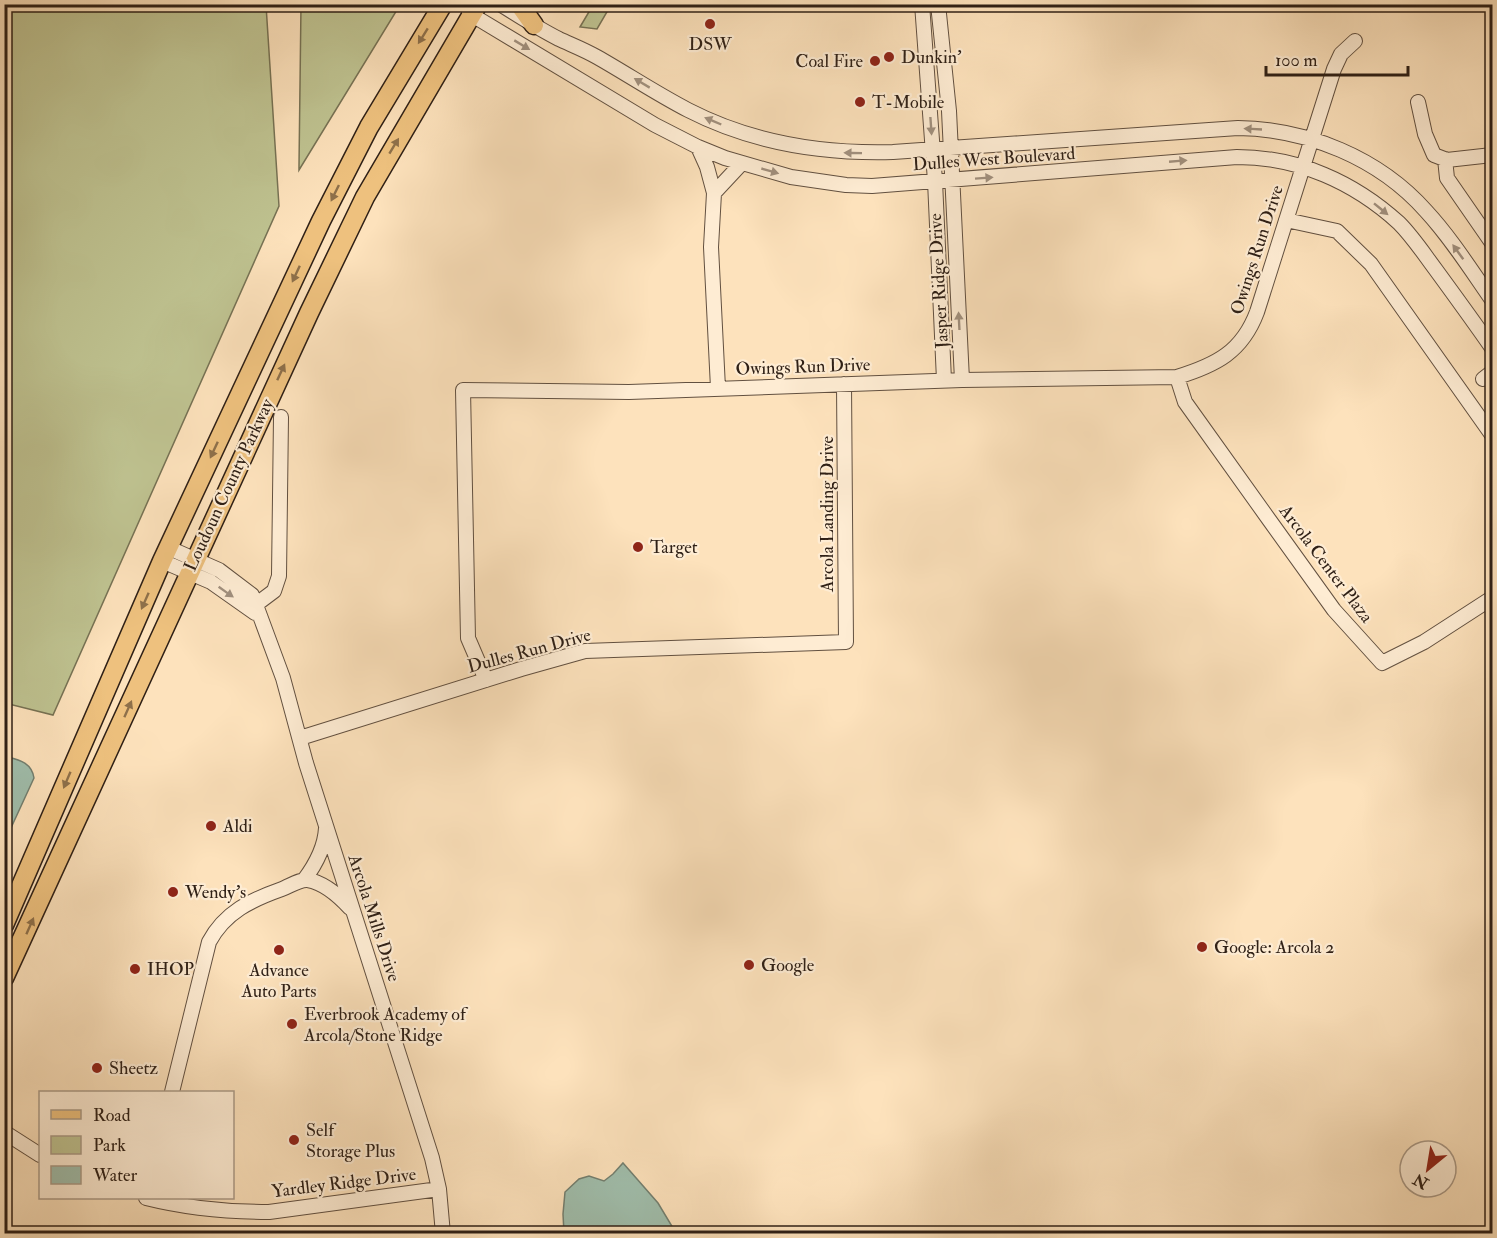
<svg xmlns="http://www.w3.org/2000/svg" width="1497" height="1238" font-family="'IM FELL Double Pica',serif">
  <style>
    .green { fill: #bfc391; stroke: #777254; stroke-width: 1.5 }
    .water { fill: #a0beac; stroke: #737f70; stroke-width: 1.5 }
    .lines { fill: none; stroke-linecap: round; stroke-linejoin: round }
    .minor-casing { stroke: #625040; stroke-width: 16 }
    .major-casing { stroke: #2f2016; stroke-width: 21 }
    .minor { stroke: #feecd3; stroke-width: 14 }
    .major { stroke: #eec17e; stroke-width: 18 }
    .oneway { fill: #8e704a }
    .oneway2 { fill: #a1907e }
    .poi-dot { fill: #8f2418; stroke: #feecd3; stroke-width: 2 }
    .labels { text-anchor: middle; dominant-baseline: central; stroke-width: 4.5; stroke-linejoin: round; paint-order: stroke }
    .poi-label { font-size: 18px; fill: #2f2016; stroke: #feecd3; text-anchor: start }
    .street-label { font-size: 18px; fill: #2f2016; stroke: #feecd3 }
  </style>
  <rect width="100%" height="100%" fill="#fde2bc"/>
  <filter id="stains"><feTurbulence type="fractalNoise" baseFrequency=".00333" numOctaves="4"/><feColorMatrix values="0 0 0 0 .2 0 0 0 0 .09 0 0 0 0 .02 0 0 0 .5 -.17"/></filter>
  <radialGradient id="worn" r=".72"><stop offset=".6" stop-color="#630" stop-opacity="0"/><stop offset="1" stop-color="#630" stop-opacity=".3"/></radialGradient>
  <!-- green -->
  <path class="green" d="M4 5H266L279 206 53 715 9 704 5 706Z
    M301 5H400L299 170V166Z
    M593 5H611L597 29 580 27Z"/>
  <!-- water -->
  <path class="water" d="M8 757C21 760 32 764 34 778L10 830H4L5 758Z
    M623 1163 658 1203 676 1233H564L563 1214 565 1192 579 1179 589 1176 604 1181 613 1174Z"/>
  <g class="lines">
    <!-- minor casing -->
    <g class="minor-casing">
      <path id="minor" d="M465 4 472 15 655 125 698 147 725 158 791 177 846 185 872 186 1237 157C1298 157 1354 182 1399 223 1413 237 1424 254 1436 270 1455 296 1474 322 1492 348
        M500 4C519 16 539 29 559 39 572 45 585 50 597 57 627 74 657 94 688 110 752 143 821 154 893 152L1238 128C1308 129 1379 158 1426 211 1451 238 1471 270 1492 300
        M922 4 935 181 944 380
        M938 4 949 111 962 380
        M1418 102 1425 134 1434 155 1447 160 1492 155
        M698 147 707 167 714 193 711 247 718 388
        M1445 159 1447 178 1492 243
        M714 193 742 163
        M1286 220 1337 231 1371 264 1492 435
        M1177 377 1185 402 1270 521 1334 610 1382 663 1424 642 1492 598
        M1483 379 1492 372
        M169 548 219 570 252 595 256 605 283 678 306 763 432 1158 439 1189 443 1234
        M162 561 211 582 255 613
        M250 609 274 591 279 576 281 417
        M486 680 468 638 463 390 629 392 962 380 1177 377C1216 365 1242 352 1257 312L1334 69 1341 54 1355 41
        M300 738 521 669 585 651 846 642 844 384
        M304 880C316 864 325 847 326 828
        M172 1092 209 942C225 912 251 900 282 889 290 886 300 879 308 880 325 883 339 896 350 908
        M4 1132 40 1155
        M146 1198C186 1208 228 1212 269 1212L439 1189"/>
    </g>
    <!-- major casing -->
    <g class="major-casing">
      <path id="major" d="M519 4 534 25
        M4 925 162 561 321 221 369 127 443 4
        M4 978 309 313 365 197 478 4"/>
    </g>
    <!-- minor -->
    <use href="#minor" class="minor"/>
    <!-- major -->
    <use href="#major" class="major"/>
  </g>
  <!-- one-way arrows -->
  <defs><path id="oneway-solid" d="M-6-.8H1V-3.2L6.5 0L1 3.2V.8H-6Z" transform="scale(1.5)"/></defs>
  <g class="oneway">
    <use href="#oneway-solid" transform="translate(423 36) rotate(122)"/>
    <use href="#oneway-solid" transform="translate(394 146) rotate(-59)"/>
    <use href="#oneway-solid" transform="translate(335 193) rotate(116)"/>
    <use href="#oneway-solid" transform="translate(296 274) rotate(115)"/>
    <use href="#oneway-solid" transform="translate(281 372) rotate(-65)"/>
    <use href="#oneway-solid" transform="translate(214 450) rotate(115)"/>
    <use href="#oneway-solid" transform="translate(145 601) rotate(114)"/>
    <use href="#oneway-solid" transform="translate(128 709) rotate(-66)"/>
    <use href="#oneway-solid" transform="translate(67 780) rotate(113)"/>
    <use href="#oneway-solid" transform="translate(30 926) rotate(-66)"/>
  </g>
  <g class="oneway2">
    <use href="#oneway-solid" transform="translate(522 45) rotate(31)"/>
    <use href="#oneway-solid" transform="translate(642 83) rotate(-149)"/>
    <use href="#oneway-solid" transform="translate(713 121) rotate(-157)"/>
    <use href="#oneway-solid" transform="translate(931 126) rotate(86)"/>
    <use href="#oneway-solid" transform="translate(1253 129) rotate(-177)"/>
    <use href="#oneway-solid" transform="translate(853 153) rotate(-179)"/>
    <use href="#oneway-solid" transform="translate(1178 161) rotate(-5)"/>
    <use href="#oneway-solid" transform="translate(770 171) rotate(16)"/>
    <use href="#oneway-solid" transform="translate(984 178) rotate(-4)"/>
    <use href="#oneway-solid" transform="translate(1381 209) rotate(39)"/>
    <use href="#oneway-solid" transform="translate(1458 252) rotate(-126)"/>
    <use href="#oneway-solid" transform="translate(959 321) rotate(-93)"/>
    <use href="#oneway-solid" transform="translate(226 592) rotate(35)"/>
  </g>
  <!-- markers -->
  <g class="poi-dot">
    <circle cx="710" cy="24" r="6"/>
    <circle cx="889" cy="57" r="6"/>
    <circle cx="875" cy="61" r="6"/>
    <circle cx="860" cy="102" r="6"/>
    <circle cx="638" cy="547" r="6"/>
    <circle cx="211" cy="826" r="6"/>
    <circle cx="173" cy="892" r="6"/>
    <circle cx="1202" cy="947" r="6"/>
    <circle cx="279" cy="950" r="6"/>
    <circle cx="749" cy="965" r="6"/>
    <circle cx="135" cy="969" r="6"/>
    <circle cx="292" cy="1024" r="6"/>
    <circle cx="97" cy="1068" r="6"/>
    <circle cx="294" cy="1140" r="6"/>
  </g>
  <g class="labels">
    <!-- poi labels -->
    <g class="poi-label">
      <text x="710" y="44" text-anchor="middle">DSW</text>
      <text x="901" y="57">Dunkin'</text>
      <text x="863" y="61" text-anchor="end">Coal Fire</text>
      <text x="872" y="102">T-Mobile</text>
      <text x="650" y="547">Target</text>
      <text x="223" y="826">Aldi</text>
      <text x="185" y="892">Wendy's</text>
      <text x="1214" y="947">Google: Arcola 2</text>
      <text x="761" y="965">Google</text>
      <text x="147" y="969">IHOP</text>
      <text x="279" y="970" text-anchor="middle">Advance<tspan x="279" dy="21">Auto Parts</tspan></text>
      <text x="304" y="1014">Everbrook Academy of<tspan x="304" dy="21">Arcola/Stone Ridge</tspan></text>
      <text x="109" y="1068">Sheetz</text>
      <text x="306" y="1130">Self<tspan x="306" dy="21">Storage Plus</tspan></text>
    </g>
    <!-- street labels -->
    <g class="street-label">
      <text transform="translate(994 159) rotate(-4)">Dulles West Boulevard</text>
      <text transform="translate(1257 250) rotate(-72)">Owings Run Drive</text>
      <text transform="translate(939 281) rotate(-93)">Jasper Ridge Drive</text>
      <text transform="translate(803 367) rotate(-2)">Owings Run Drive</text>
      <text transform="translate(229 485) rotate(-65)">Loudoun County Parkway</text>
      <text transform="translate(827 514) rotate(-90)">Arcola Landing Drive</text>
      <text transform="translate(1326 564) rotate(53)">Arcola Center Plaza</text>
      <text transform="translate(529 651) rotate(-15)">Dulles Run Drive</text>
      <text transform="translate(374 918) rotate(72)">Arcola Mills Drive</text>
      <text transform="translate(344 1183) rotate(-7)">Yardley Ridge Drive</text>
    </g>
  </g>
  <!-- margin -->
  <rect width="1497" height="1238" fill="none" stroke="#fde2bc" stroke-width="24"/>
  <rect x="6" y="6" width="1485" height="1226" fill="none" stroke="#2f2016" stroke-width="3"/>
  <rect x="12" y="12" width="1473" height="1214" fill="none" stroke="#2f2016" stroke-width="1.5"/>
  <!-- legend -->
  <rect x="39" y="1091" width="195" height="108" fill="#feecd3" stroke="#ab9a87" stroke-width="1.5"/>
  <rect x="51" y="1110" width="30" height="9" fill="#eec17e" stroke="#ab9a87" stroke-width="1.5"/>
  <text x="93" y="1121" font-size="18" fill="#2f2016">Road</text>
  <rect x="51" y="1136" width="30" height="18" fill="#bfc391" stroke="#ab9a87" stroke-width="1.5"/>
  <text x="93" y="1151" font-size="18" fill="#2f2016">Park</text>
  <rect x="51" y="1166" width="30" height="18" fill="#a0beac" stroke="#ab9a87" stroke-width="1.5"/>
  <text x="93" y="1181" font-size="18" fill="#2f2016">Water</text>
  <!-- north arrow -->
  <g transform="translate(1428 1169) rotate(210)"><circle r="28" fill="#feecd3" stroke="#ab9a87" stroke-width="1.5"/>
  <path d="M0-4.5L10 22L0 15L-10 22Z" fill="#8f2418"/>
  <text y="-9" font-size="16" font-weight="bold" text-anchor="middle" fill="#2f2016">N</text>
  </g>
  <!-- scale -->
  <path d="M1266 66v9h142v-9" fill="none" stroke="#2f2016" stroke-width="3"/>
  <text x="1275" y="66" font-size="18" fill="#2f2016" stroke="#feecd3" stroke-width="4.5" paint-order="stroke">100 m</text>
  <rect width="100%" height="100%" filter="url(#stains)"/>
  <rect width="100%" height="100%" fill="url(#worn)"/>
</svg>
